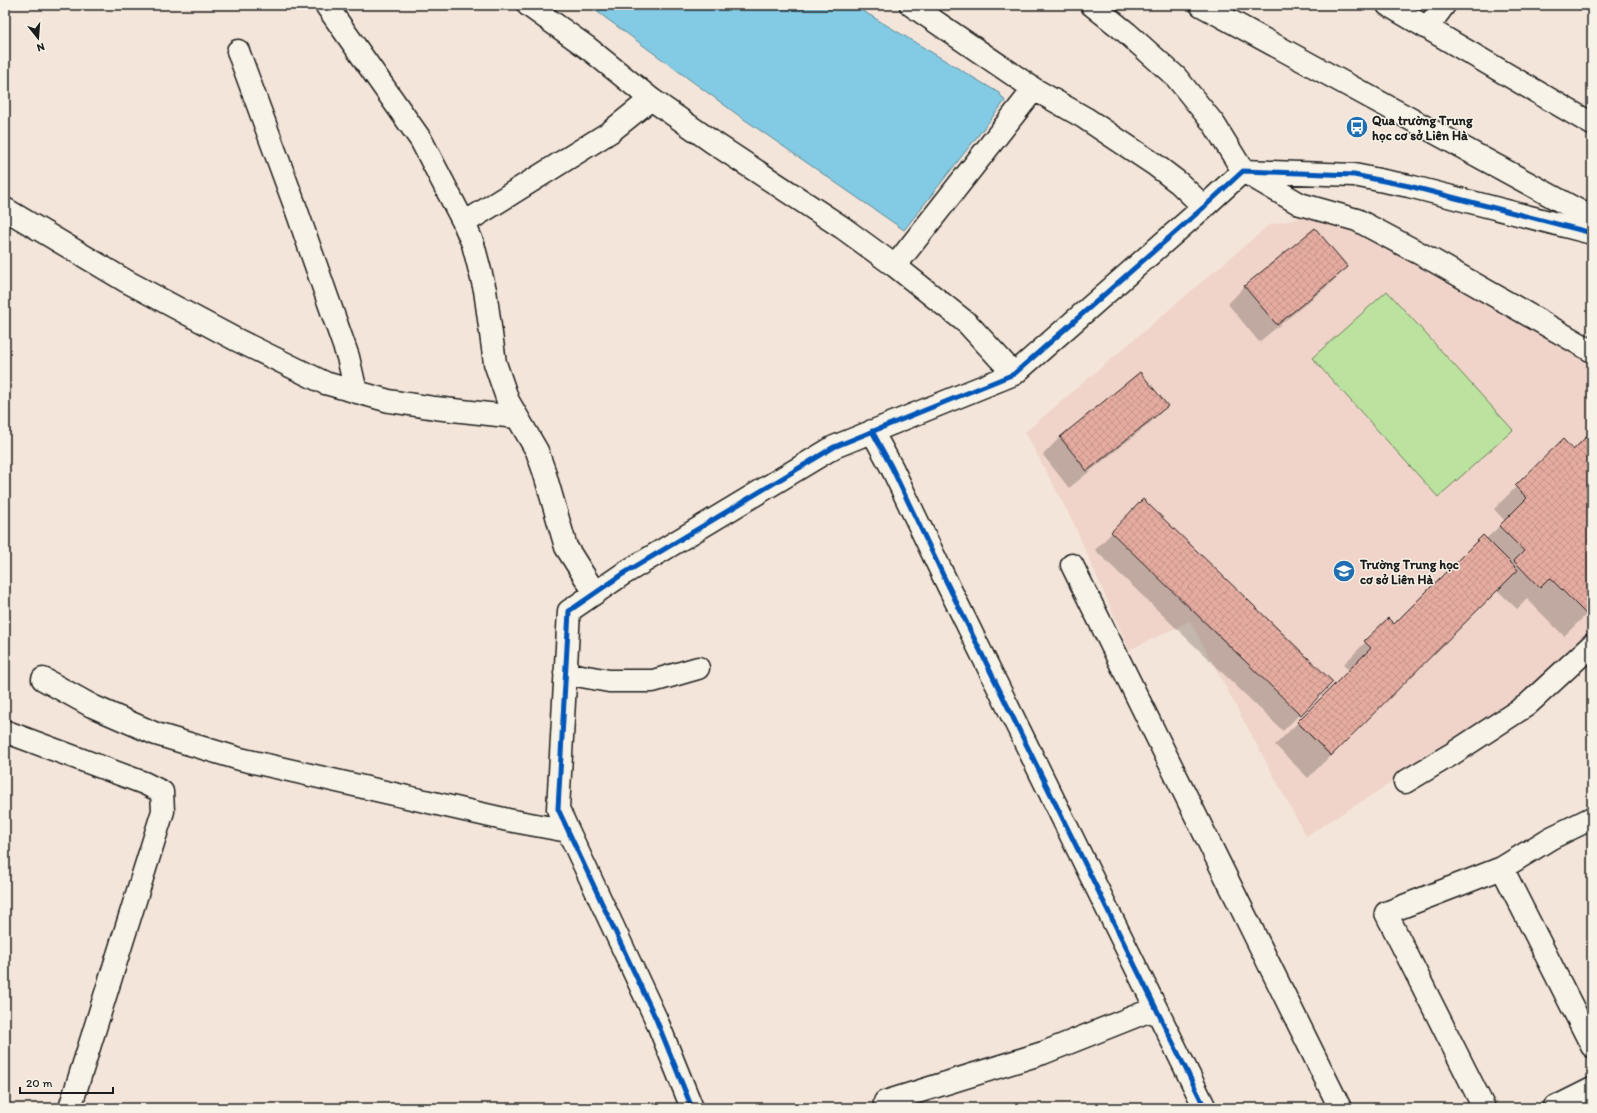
<svg xmlns="http://www.w3.org/2000/svg" width="1597" height="1113" font-family="Itim,sans-serif">
  <style>
    .built { fill: #f0d4c9 }
    .garden { fill: #bbe29e; stroke: #6c7f5d }
    .water { fill: #83cbe4; stroke: #5a8594 }
    .shadow { fill: #0003 }
    .building { fill: url(#building-cross-hatch); stroke: #1c1c1c }
    .lines { fill: none; stroke-linecap: round; stroke-linejoin: round }
    .minor-casing { stroke: #1c1c1c; stroke-width: 25 }
    .major-casing { stroke: #1c1c1c; stroke-width: 25 }
    .minor { stroke: #f7f3e8; stroke-width: 22 }
    .major { stroke: #f7f3e8; stroke-width: 22 }
    .cycleway-casing { stroke: #f7f3e8; stroke-width: 8 }
    .cycleway { stroke: #0057b8; stroke-width: 5 }
    .labels { text-anchor: middle; dominant-baseline: central; stroke-width: 3; stroke-linejoin: round; paint-order: stroke }
    .poi-label { font-size: 13px; font-weight: bold; fill: #1c1c1c; stroke: #f7f3e8; text-anchor: start }
  </style>
  <defs>
    <pattern id="building-cross-hatch" width="8" height="8" patternUnits="userSpaceOnUse"><rect width="8" height="8" fill="#e6aca1"/><path d="M0 0l8 8M0 8l8-8" fill="none" stroke="#c5938a"/></pattern>
  </defs>
  <rect width="100%" height="100%" fill="#f4e5da"/>
  <filter id="ink" filterUnits="userSpaceOnUse"><feTurbulence type="fractalNoise" baseFrequency=".025" numOctaves="2"/><feDisplacementMap in="SourceGraphic" scale="8" xChannelSelector="R" yChannelSelector="G"/><feConvolveMatrix kernelMatrix="1 2 1 2 8 2 1 2 1" color-interpolation-filters="sRGB"/></filter>
  <g filter="url(#ink)">
    <!-- built -->
    <path class="built" d="M1303 217 1346 224 1376 238 1592 364V632L1526 699 1306 836 1190 621 1129 650 1073 522 1025 432 1269 225Z"/>
    <!-- garden -->
    <path class="garden" d="M1387 291 1513 430 1438 497 1312 358Z"/>
    <!-- water -->
    <path class="water" d="M588 5H853L999 93 1005 101 904 230 738 115Z"/>
    <!-- shadow -->
    <path class="shadow" d="M1347 267 1329 285 1259 342 1228 304 1245 286Z
      M1140 374 1167 406 1149 424 1069 488 1043 455 1060 437Z
      M1592 432V609L1564 636 1527 599 1517 609 1497 590 1308 778 1275 745 1350 671 1343 665 1388 619 1394 625 1505 521 1494 509 1563 440 1573 451Z
      M1143 501 1300 714 1283 731 1095 550Z"/>
    <!-- building -->
    <path class="building" d="M1315 228 1348 267 1277 325 1244 286Z
      M1140 372 1168 406 1087 471 1060 437Z
      M1592 431V610L1587 615 1550 578 1540 588 1514 561 1524 551 1499 526 1527 498 1515 486 1563 439 1573 450Z
      M1143 499 1333 682 1301 715 1111 532Z
      M1483 535 1518 570 1331 756 1297 722 1371 648 1364 641 1388 618 1394 624Z"/>
    <g class="lines">
      <!-- minor casing -->
      <g class="minor-casing">
        <path id="minor" d="M326 5 421 140 464 223 473 244 485 290 495 363 508 401 537 451 544 471 566 547 595 593
          M528 5 588 48 651 99 711 141 843 228 895 266 968 324 1014 374
          M911 5 1034 89 1085 118 1154 164 1179 183 1204 207
          M1092 5 1127 33 1176 77 1214 124 1243 171 1300 204 1357 220 1434 261 1592 351
          M1388 5 1592 124
          M1427 28 1444 5
          M238 51 294 203 348 357 356 392
          M5 209 126 281 235 339 325 383 389 401 435 408 516 417
          M464 223 610 132 651 99
          M895 266 1034 89
          M872 431 892 468 943 575 1205 1108
          M1072 565 1340 1108
          M565 673 609 681H653L698 668
          M43 679 92 706 156 734 240 759 508 820 568 831
          M7 732 144 783 162 792 163 811 70 1108
          M1405 782 1452 754 1527 705 1592 645
          M1502 868 1592 1046
          M885 1102 1043 1053 1156 1008
          M692 1108 656 1019 558 809 569 611 623 574 834 447 1014 374 1204 207 1243 171 1354 175 1409 186 1592 233
          M1484 1108 1386 913 1502 868 1551 838 1592 818
          M1554 1108 1592 1089"/>
      </g>
      <!-- major casing -->
      <g class="major-casing">
        <path id="major" d="M1201 5 1592 218"/>
      </g>
      <!-- minor -->
      <use href="#minor" class="minor"/>
      <!-- major -->
      <use href="#major" class="major"/>
      <!-- cycleway casing -->
      <g class="cycleway-casing">
        <path id="cycleway" d="M872 431 892 468 943 575 1205 1108
          M692 1108 656 1019 558 809 569 611 623 574 834 447 1014 374 1204 207 1243 171 1354 175 1409 186 1592 233"/>
      </g>
      <!-- cycleway -->
      <use href="#cycleway" class="cycleway"/>
    </g>
  </g>
  <!-- icons -->
  <defs>
    <g id="bus-disc" transform="scale(1.15)"><circle r="9.5" fill="#1f6fb2" stroke="#f7f3e8"/><path d="M-5-6H5V4H4V6H2V4H-2V6H-4V4H-5ZM-3.5-4V0h7V-4ZM-3.5 1.2v1.5H-2V1.2ZM2 1.2v1.5H3.5V1.2Z" fill="#fff"/></g>
    <g id="school-disc" transform="scale(1.15)"><circle r="9.5" fill="#1f6fb2" stroke="#f7f3e8"/><path d="M0-5L7-2L0 1L-7-2ZM-4 1L0 2.5L4 1V4Q0 6-4 4Z" fill="#fff"/></g>
  </defs>
  <g fill-rule="evenodd">
    <use href="#bus-disc" x="1357" y="127"/>
    <use href="#school-disc" x="1344" y="571"/>
  </g>
  <g class="labels">
    <!-- poi labels -->
    <g class="poi-label">
      <text x="1372" y="120">Qua trường Trung<tspan x="1372" dy="15">học cơ sở Liên Hà</tspan></text>
      <text x="1360" y="564">Trường Trung học<tspan x="1360" dy="15">cơ sở Liên Hà</tspan></text>
    </g>
  </g>
  <!-- margin -->
  <rect width="1597" height="1113" fill="none" stroke="#f7f3e8" stroke-width="20"/>
  <rect x="10" y="10" width="1577" height="1093" fill="none" stroke="#1c1c1c" stroke-width="1.5" filter="url(#ink)"/>
  <!-- north arrow -->
  <g transform="translate(38 38) rotate(163)" stroke="#f7f3e8" stroke-width="3" paint-order="stroke">
  <path d="M0-3L7 15L0 10L-7 15Z" fill="#1c1c1c"/>
  <text y="-6" font-size="11" font-weight="bold" text-anchor="middle" fill="#1c1c1c">N</text>
  </g>
  <!-- scale -->
  <path d="M20 1087v6h93v-6" fill="none" stroke="#1c1c1c" stroke-width="2"/>
  <text x="26" y="1087" font-size="12" fill="#1c1c1c" stroke="#f7f3e8" stroke-width="3" paint-order="stroke">20 m</text>
</svg>
